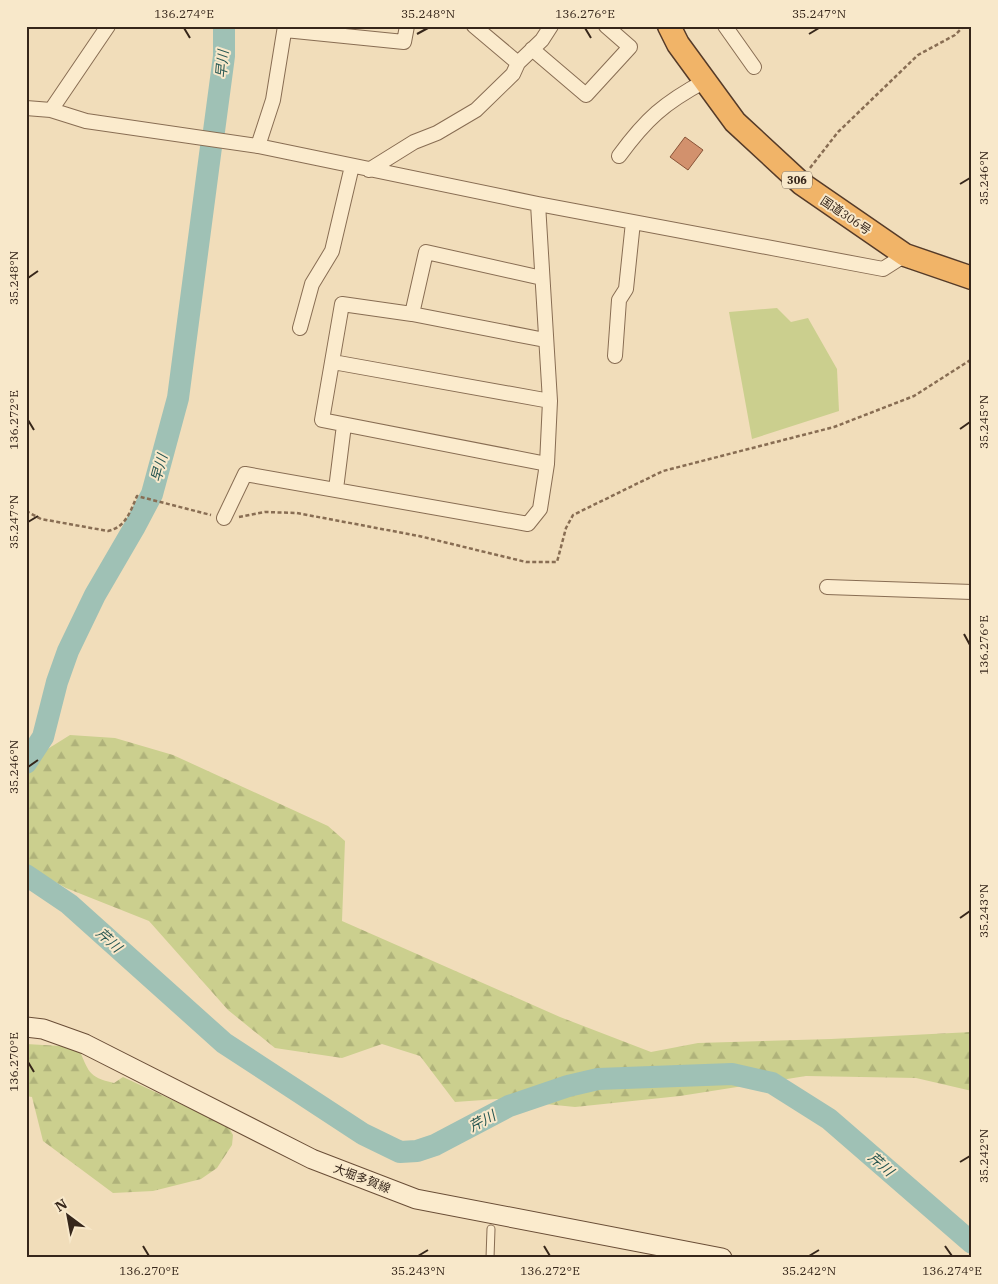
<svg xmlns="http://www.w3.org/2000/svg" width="998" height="1284" font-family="'IBM Plex Serif','Noto Sans JP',serif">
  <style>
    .grass { fill: #cbcf8e }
    .forest { fill: url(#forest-firs) }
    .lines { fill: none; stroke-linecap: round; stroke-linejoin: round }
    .river { stroke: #9fc1b5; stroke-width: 22 }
    .building { fill: #d2916d; stroke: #895337 }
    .service-casing { stroke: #886d53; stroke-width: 9 }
    .minor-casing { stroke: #886d53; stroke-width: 16 }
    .secondary-casing { stroke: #6a4e37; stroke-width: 21 }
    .trunk-casing { stroke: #553b29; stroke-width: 25 }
    .path { stroke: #886d53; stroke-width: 2.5; stroke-dasharray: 4 2.5; stroke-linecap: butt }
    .service { stroke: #fbebcd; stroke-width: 7 }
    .minor { stroke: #fbebcd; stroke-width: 14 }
    .secondary { stroke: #fbebcd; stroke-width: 19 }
    .trunk { stroke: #f1b468; stroke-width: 22 }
    .ticks { fill: none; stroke: #36261a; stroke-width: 2 }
    .labels { text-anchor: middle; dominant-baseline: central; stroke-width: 4; stroke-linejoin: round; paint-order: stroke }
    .shield { fill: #f8e8ca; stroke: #70604f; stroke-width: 1 }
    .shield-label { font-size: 11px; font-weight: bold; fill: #36261a }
    .street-label { font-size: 12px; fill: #36261a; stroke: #f8e8ca }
    .water-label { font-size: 14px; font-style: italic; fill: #275752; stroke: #f8e8ca }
    .neatline { fill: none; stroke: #36261a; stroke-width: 2 }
    .ticks-label { font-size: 12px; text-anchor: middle; fill: #36261a }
  </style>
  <defs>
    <pattern id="forest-firs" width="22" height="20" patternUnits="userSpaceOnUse" patternTransform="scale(1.25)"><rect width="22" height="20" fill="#cbcf8e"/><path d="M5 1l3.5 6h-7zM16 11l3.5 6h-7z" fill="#afb27a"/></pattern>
  </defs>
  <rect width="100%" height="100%" fill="#f1ddba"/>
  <!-- grass -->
  <path class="grass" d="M777 308 791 322 808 318 837 369 839 411 752 439 729 312Z"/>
  <!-- forest -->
  <path class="forest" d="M70 735 115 738 173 755 328 826 345 841 342 921 560 1017 651 1052 698 1043 831 1039 972 1032V1091L916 1078 806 1076 680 1096 575 1107 497 1099 455 1102 420 1056 382 1044 342 1058 275 1048 228 1010 149 921 66 888 26 866V749L38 755Z
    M26 1044 78 1047C89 1071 87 1077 114 1083L123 1077 228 1126 233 1135 232 1145 217 1168 201 1179 153 1191 113 1193 43 1141 32 1097 26 1096Z"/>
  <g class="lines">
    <!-- river -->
    <path class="river" d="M214 131 224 56V26
      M26 763 43 737 57 682 68 651 95 595 134 528 152 494 178 398 211 147
      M26 875 69 904 224 1043 363 1134 400 1152 417 1151 435 1145 509 1106 568 1086 598 1079 732 1074 772 1083 829 1119 972 1243"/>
  </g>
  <!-- building -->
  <path class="building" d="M685 137 703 150 688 170 670 157Z"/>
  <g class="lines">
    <!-- service casing -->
    <g class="service-casing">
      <path id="service" d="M490 1258 491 1229"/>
    </g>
    <!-- minor casing -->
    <g class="minor-casing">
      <path id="minor" d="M474 26 518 63
        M725 26 754 67
        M285 30 404 42 407 26
        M532 49 586 95 630 47 606 26
        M26 108 51 110 86 121 258 146 538 204 883 269 905 255
        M51 110 108 26
        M258 146 273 100 285 26
        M619 156C646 119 664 103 705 81
        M369 170 414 142 437 133 476 110 513 74 518 63 542 40 551 26
        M412 314 426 252 542 278
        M300 328 312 284 332 251 352 166
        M545 340 412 314 342 304 322 420 547 464
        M615 356 619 300 626 289 633 222
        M333 362 550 401
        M336 489 344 425
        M224 518 245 474 528 524 540 509 547 464 550 401 538 204
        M827 587 972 592"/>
    </g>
    <!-- secondary casing -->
    <g class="secondary-casing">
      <path id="secondary" d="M26 1027 43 1029 85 1044 312 1159 416 1199 722 1258"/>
    </g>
    <!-- trunk casing -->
    <g class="trunk-casing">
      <path id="trunk" d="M669 26 678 44 735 122 802 184 905 255 972 278"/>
    </g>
    <!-- path -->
    <path class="path" d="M810 168 838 132 918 55 955 35 964 26
      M26 511 41 519 108 531C126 527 130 512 137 496L211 515
      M239 517 265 512 297 513 419 536 526 562H557L566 528 573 515 663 471 834 427 914 396 972 359"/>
    <!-- service -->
    <use href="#service" class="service"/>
    <!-- minor -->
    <use href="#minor" class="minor"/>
    <!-- secondary -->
    <use href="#secondary" class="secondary"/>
    <!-- trunk -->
    <use href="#trunk" class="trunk"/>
  </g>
  <!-- ticks -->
  <path class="ticks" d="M184 28 190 38M585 28 591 38M417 34 428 28M809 34 819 28M960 184 970 178M28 278 38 271M28 420 34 430M960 429 970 422M28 522 38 516M964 634 970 645M28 767 38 760M960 918 970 911M28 1062 34 1072M960 1162 970 1156M143 1246 149 1256M544 1246 550 1256M945 1246 952 1256M418 1256 428 1250M809 1256 819 1250"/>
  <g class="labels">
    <!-- shield labels -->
    <rect class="shield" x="782" y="171.5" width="30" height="17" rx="4"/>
    <g class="shield-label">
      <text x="797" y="180">306</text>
    </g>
    <!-- street labels -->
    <g class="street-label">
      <text transform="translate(846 215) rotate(34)">国道306号</text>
      <text transform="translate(362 1178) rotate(21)">大堀多賀線</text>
    </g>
    <!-- water labels -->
    <g class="water-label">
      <text transform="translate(222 64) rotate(-85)">早川</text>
      <text transform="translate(159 468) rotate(-75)">早川</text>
      <text transform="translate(109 940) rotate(42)">芹川</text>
      <text transform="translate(482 1121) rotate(-28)">芹川</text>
      <text transform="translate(881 1164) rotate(41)">芹川</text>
    </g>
  </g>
  <!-- border -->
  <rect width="998" height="1284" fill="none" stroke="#f8e8ca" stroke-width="55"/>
  <!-- north arrow -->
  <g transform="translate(68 1216) rotate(328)" stroke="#f8e8ca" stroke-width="4" paint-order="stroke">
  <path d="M0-4L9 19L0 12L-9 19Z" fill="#36261a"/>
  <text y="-8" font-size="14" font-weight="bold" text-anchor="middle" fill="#36261a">N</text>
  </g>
  <rect x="28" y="28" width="942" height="1228" class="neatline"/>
  <g class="ticks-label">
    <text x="184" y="18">136.274°E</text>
    <text x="428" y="18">35.248°N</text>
    <text x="585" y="18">136.276°E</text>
    <text x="819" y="18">35.247°N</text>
    <text transform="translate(984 178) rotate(-90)" y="4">35.246°N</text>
    <text transform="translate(14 278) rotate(-90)" y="4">35.248°N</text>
    <text transform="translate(14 420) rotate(-90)" y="4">136.272°E</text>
    <text transform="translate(984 422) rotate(-90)" y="4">35.245°N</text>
    <text transform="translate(14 522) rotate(-90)" y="4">35.247°N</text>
    <text transform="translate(984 645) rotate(-90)" y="4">136.276°E</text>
    <text transform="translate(14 767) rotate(-90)" y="4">35.246°N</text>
    <text transform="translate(984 911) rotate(-90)" y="4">35.243°N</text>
    <text transform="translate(14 1062) rotate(-90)" y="4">136.270°E</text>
    <text transform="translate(984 1156) rotate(-90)" y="4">35.242°N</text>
    <text x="149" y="1275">136.270°E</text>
    <text x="418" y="1275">35.243°N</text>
    <text x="550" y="1275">136.272°E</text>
    <text x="809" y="1275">35.242°N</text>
    <text x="952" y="1275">136.274°E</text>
  </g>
</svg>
